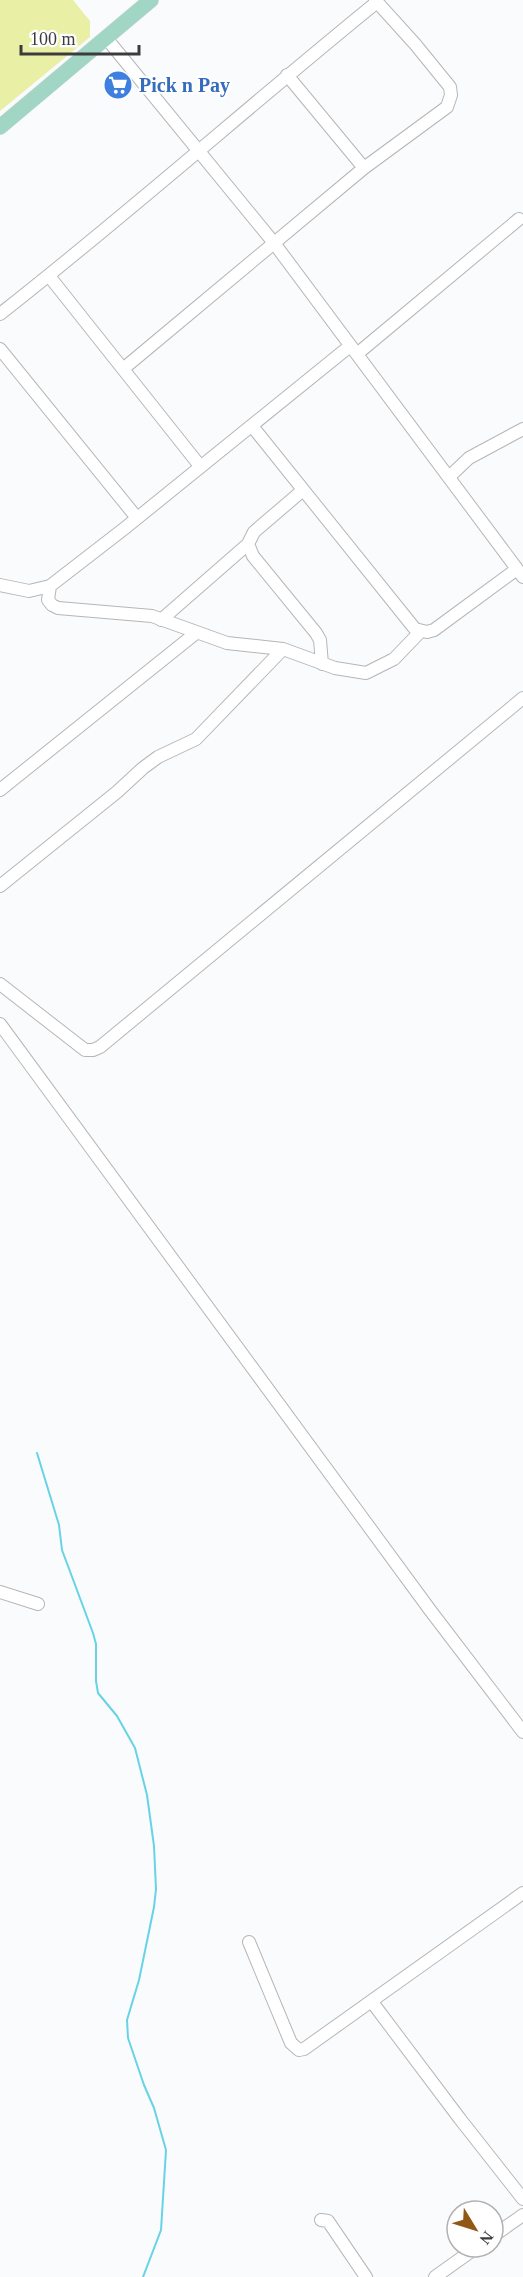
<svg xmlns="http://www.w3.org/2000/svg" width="523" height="2277" font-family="Georgia,serif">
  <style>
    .green { fill: #e9efa5 }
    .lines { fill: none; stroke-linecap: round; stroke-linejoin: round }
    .stream { stroke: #67d3e5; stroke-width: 2 }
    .minor-casing { stroke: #b5b6b8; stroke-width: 14 }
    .major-casing { stroke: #d8d8d8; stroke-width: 16 }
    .minor { stroke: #fff; stroke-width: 12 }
    .major { stroke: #a1d5c4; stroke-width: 15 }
    .labels { text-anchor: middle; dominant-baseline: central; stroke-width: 4.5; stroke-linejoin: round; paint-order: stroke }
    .shop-label { font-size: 20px; font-weight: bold; fill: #366cbe; stroke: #fff; text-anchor: start }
  </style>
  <rect width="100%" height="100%" fill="#f9fbfd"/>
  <!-- green -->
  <path class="green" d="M0 0H73L90 21V37L0 111Z"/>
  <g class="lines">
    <!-- stream -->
    <path class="stream" d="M37 1453 59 1525 62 1550 93 1633 96 1644V1681L98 1693 117 1716 135 1748 147 1795 154 1846 156 1889 154 1907 139 1980 127 2020 128 2038 144 2085 154 2108 166 2150 161 2230 143 2277"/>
    <!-- minor casing -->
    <g class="minor-casing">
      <path id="minor" d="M107 39 274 243 523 577
        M287 75 364 168
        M49 276 200 466
        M0 314C128 214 250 105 377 2L375 0
        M0 349 137 518
        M357 354 519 219
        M123 369 364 168 447 107 451 95 450 87 415 44 377 2
        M252 426 415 629 427 632 434 630 517 569
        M450 476 469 458 523 429
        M303 490 254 532 248 544 253 556 316 633 320 640 322 664
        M0 585 29 591 50 586 125 528 350 346
        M50 586 48 600 52 605 58 608 152 616 227 643 283 649 335 668 366 673 394 659 420 632
        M161 620 248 544
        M0 790 196 633
        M0 886 117 792 143 768 158 757 196 739 283 649
        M0 984 85 1050H93L100 1047 523 698
        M0 1024 430 1610 523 1732
        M0 1592 38 1604
        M249 1942 291 2043 299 2050 304 2049 523 1893
        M372 2002 460 2119 523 2199
        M321 2220 328 2221 366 2277
        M493 2236 523 2215
        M435 2277 477 2247"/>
    </g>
    <!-- major casing -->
    <g class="major-casing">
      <path id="major" d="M0 127 151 0"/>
    </g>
    <!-- minor -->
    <use href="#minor" class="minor"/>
    <!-- major -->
    <use href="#major" class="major"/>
  </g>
  <!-- icons -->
  <defs>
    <g id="supermarket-disc" transform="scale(1.5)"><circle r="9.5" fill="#3f7fe0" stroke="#fff"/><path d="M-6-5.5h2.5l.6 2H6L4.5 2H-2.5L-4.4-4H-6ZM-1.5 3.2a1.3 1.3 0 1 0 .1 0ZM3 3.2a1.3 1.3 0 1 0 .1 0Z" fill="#fff"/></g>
  </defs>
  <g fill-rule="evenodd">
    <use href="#supermarket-disc" x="118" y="85"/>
  </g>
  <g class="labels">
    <!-- shop labels -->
    <g class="shop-label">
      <text x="139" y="85">Pick n Pay</text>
    </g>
  </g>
  <!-- north arrow -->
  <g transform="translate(475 2229) rotate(128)"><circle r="28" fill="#ffffff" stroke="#b1b1b1" stroke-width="1.5"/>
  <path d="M0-4.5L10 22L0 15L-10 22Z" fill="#915813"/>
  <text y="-9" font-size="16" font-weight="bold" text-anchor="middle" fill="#3c3c3d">N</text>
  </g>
  <!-- scale -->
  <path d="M21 45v9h118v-9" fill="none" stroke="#3c3c3d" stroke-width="3"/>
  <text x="30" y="45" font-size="18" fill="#3c3c3d" stroke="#ffffff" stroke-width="4.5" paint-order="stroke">100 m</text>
</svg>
